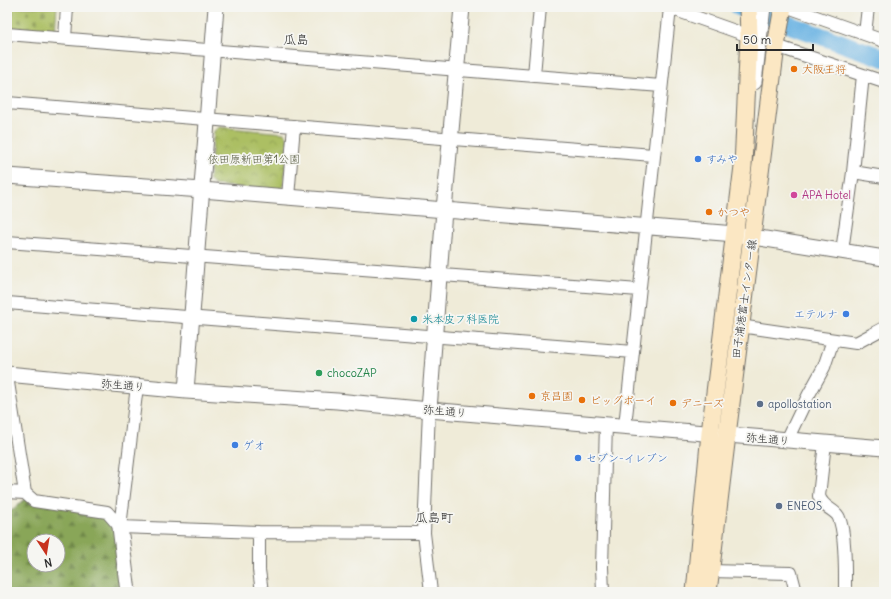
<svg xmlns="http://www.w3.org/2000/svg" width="891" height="599" font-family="Delius,'Klee One',sans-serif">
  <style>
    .forest { fill: url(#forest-firs); stroke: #5a6842; fill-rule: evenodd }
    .cemetery { fill: url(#cemetery-stones); stroke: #6c7547 }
    .park { fill: url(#park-crowns); stroke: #6c7547 }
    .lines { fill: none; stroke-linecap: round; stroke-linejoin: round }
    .river { stroke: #6cb4e3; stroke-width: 18 }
    .minor-casing { stroke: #706e68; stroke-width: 14 }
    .tertiary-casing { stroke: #706e68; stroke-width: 17 }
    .secondary-casing { stroke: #706e68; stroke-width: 19 }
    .minor { stroke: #fff; stroke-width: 12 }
    .tertiary { stroke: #fff; stroke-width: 15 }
    .secondary { stroke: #fbe7c3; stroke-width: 17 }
    .food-dot { fill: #e8710a; stroke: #f6f6f2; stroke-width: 1.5 }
    .shop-dot { fill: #3f7fe0; stroke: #f6f6f2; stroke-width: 1.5 }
    .hotel-dot { fill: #d1479c; stroke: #f6f6f2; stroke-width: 1.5 }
    .culture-dot { fill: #0f9aa8; stroke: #f6f6f2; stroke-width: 1.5 }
    .leisure-dot { fill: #2e9e5b; stroke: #f6f6f2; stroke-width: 1.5 }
    .service-dot { fill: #5c6f8a; stroke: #f6f6f2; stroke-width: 1.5 }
    .labels { text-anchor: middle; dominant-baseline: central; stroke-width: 3.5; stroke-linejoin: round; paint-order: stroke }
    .food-label { font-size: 11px; fill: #c56008; stroke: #f6f6f2; text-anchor: start }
    .park-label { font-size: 11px; fill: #52573c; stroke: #f6f6f2 }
    .shop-label { font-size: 11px; fill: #366cbe; stroke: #f6f6f2; text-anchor: start }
    .hotel-label { font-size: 11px; fill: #b23c85; stroke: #f6f6f2; text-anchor: start }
    .street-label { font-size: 11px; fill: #2b2b2b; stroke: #f6f6f2 }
    .culture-label { font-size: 11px; fill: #0d838f; stroke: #f6f6f2; text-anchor: start }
    .leisure-label { font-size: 11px; fill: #27864d; stroke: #f6f6f2; text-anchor: start }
    .service-label { font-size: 11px; fill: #4e5e75; stroke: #f6f6f2; text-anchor: start }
    .quarter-label { font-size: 13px; fill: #2b2b2b; stroke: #f6f6f2 }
  </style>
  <defs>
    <pattern id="forest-firs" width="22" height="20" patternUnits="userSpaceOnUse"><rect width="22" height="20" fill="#89a659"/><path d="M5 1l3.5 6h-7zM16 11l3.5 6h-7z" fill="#70874a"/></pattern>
    <pattern id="cemetery-stones" width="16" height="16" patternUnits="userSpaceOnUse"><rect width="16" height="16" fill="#acbf63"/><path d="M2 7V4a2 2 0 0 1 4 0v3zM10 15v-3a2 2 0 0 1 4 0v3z" fill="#8c9b52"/></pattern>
    <pattern id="park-crowns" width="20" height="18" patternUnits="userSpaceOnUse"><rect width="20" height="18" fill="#acbf63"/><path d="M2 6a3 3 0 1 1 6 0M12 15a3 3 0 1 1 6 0" fill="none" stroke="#8c9b52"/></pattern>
  </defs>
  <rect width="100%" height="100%" fill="#f6f6f2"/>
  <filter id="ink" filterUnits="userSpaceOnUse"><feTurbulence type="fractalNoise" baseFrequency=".025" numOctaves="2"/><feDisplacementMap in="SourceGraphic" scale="8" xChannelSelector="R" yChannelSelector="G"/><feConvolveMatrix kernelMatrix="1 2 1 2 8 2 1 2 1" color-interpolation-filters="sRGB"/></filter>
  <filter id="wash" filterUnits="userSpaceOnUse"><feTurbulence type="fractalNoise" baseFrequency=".012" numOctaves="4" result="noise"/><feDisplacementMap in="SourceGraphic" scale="16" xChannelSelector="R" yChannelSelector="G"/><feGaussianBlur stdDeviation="0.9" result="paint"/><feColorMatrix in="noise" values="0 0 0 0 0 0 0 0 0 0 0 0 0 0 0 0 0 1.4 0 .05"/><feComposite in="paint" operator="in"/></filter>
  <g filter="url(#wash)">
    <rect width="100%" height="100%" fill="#efebd8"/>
    <!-- forest -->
    <path class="forest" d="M29 496 106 515 120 527 126 592H8L7 583V512L11 511ZM34 541H58V565H34Z"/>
    <!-- cemetery -->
    <path class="cemetery" d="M7 7H57L55 31 7 27Z"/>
    <!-- park -->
    <path class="park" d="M219 127 284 133 288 138 284 186 278 191 214 185 209 179 214 131Z"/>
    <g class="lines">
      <!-- river -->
      <path class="river" d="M739 7 884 58"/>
    </g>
  </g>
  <g filter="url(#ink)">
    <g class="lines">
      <!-- minor casing -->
      <g class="minor-casing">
        <path id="minor" d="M667 7 749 36
          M788 7 884 41
          M7 34 661 86
          M865 34 868 7
          M65 38 67 7
          M776 46 884 82
          M534 75 540 7
          M7 103 653 155
          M853 172 884 177
          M288 197 294 126
          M7 242 639 290
          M842 251 853 172 863 75
          M7 303 633 352
          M740 326 856 343 884 328
          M7 376 25 493 34 501 107 512 120 527 259 532 424 533
          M429 410 424 533 431 592
          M625 426 670 8
          M787 440 808 396 824 367 833 340
          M825 443 819 496C823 509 836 509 839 518 846 534 845 573 845 592
          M7 492 25 493
          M120 527 137 386
          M259 532V570L262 592
          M711 571 791 573 796 592
          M603 592 602 567 606 424"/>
      </g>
      <!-- tertiary casing -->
      <g class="tertiary-casing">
        <path id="tertiary" d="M754 82 763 7
          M7 176 202 190 735 234 884 258
          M7 374 186 391 337 401 429 410 884 448
          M186 391 216 7
          M429 410 444 210 462 7
          M120 527 128 592"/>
      </g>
      <!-- secondary casing -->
      <g class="secondary-casing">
        <path id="secondary" d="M695 592 710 433 743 166 749 36 748 7
          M708 592 727 435 776 46 783 7"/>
      </g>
      <!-- minor -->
      <use href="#minor" class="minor"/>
      <!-- tertiary -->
      <use href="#tertiary" class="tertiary"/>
      <!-- secondary -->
      <use href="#secondary" class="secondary"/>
    </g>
  </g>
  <!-- markers -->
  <g class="food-dot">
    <circle cx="794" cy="69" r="4"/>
    <circle cx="709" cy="212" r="4"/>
    <circle cx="532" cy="396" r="4"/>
    <circle cx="582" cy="400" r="4"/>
    <circle cx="673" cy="403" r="4"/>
  </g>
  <g class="shop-dot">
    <circle cx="698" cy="159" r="4"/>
    <circle cx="846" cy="314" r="4"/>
    <circle cx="235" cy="445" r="4"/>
    <circle cx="578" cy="458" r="4"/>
  </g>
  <circle class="hotel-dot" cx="794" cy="195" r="4"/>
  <circle class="culture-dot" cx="414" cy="319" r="4"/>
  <circle class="leisure-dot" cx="319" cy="373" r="4"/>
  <g class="service-dot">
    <circle cx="760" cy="404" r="4"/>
    <circle cx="779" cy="506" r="4"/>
  </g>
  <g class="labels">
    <!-- food labels -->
    <g class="food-label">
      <text x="802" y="69">大阪王将</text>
      <text x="717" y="212">かつや</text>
      <text x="540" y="396">京昌園</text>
      <text x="590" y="400">ビッグボーイ</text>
      <text x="681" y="403">デニーズ</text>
    </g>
    <!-- park labels -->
    <g class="park-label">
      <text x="254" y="159">依田原新田第1公園</text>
    </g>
    <!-- shop labels -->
    <g class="shop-label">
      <text x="706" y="159">すみや</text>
      <text x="838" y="314" text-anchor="end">エテルナ</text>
      <text x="243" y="445">ゲオ</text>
      <text x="586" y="458">セブン-イレブン</text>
    </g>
    <!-- hotel labels -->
    <g class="hotel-label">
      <text x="802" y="195">APA Hotel</text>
    </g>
    <!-- street labels -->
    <g class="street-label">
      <text transform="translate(744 299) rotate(-82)">田子浦港富士インター線</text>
      <text transform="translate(123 385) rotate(5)">弥生通り</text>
      <text transform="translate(445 411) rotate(5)">弥生通り</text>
      <text transform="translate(768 439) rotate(5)">弥生通り</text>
    </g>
    <!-- culture labels -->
    <g class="culture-label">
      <text x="422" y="319">米本皮フ科医院</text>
    </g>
    <!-- leisure labels -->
    <g class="leisure-label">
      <text x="327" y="373">chocoZAP</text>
    </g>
    <!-- service labels -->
    <g class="service-label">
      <text x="768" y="404">apollostation</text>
      <text x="787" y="506">ENEOS</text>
    </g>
    <!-- quarter labels -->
    <g class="quarter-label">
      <text x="296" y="39">瓜島</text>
      <text x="434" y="517">瓜島町</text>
    </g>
  </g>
  <!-- margin -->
  <rect width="891" height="599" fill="none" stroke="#f6f6f2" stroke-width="24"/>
  <!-- north arrow -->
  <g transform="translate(46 553) rotate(168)"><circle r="19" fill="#f6f6f2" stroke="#a5a5a2"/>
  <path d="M0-3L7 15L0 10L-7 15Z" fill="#c8321e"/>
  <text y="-6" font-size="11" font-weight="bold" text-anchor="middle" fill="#2b2b2b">N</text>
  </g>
  <!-- scale -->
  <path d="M737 44v6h76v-6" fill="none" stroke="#2b2b2b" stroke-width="2"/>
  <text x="743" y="44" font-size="12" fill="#2b2b2b" stroke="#f6f6f2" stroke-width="3" paint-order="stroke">50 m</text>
</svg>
